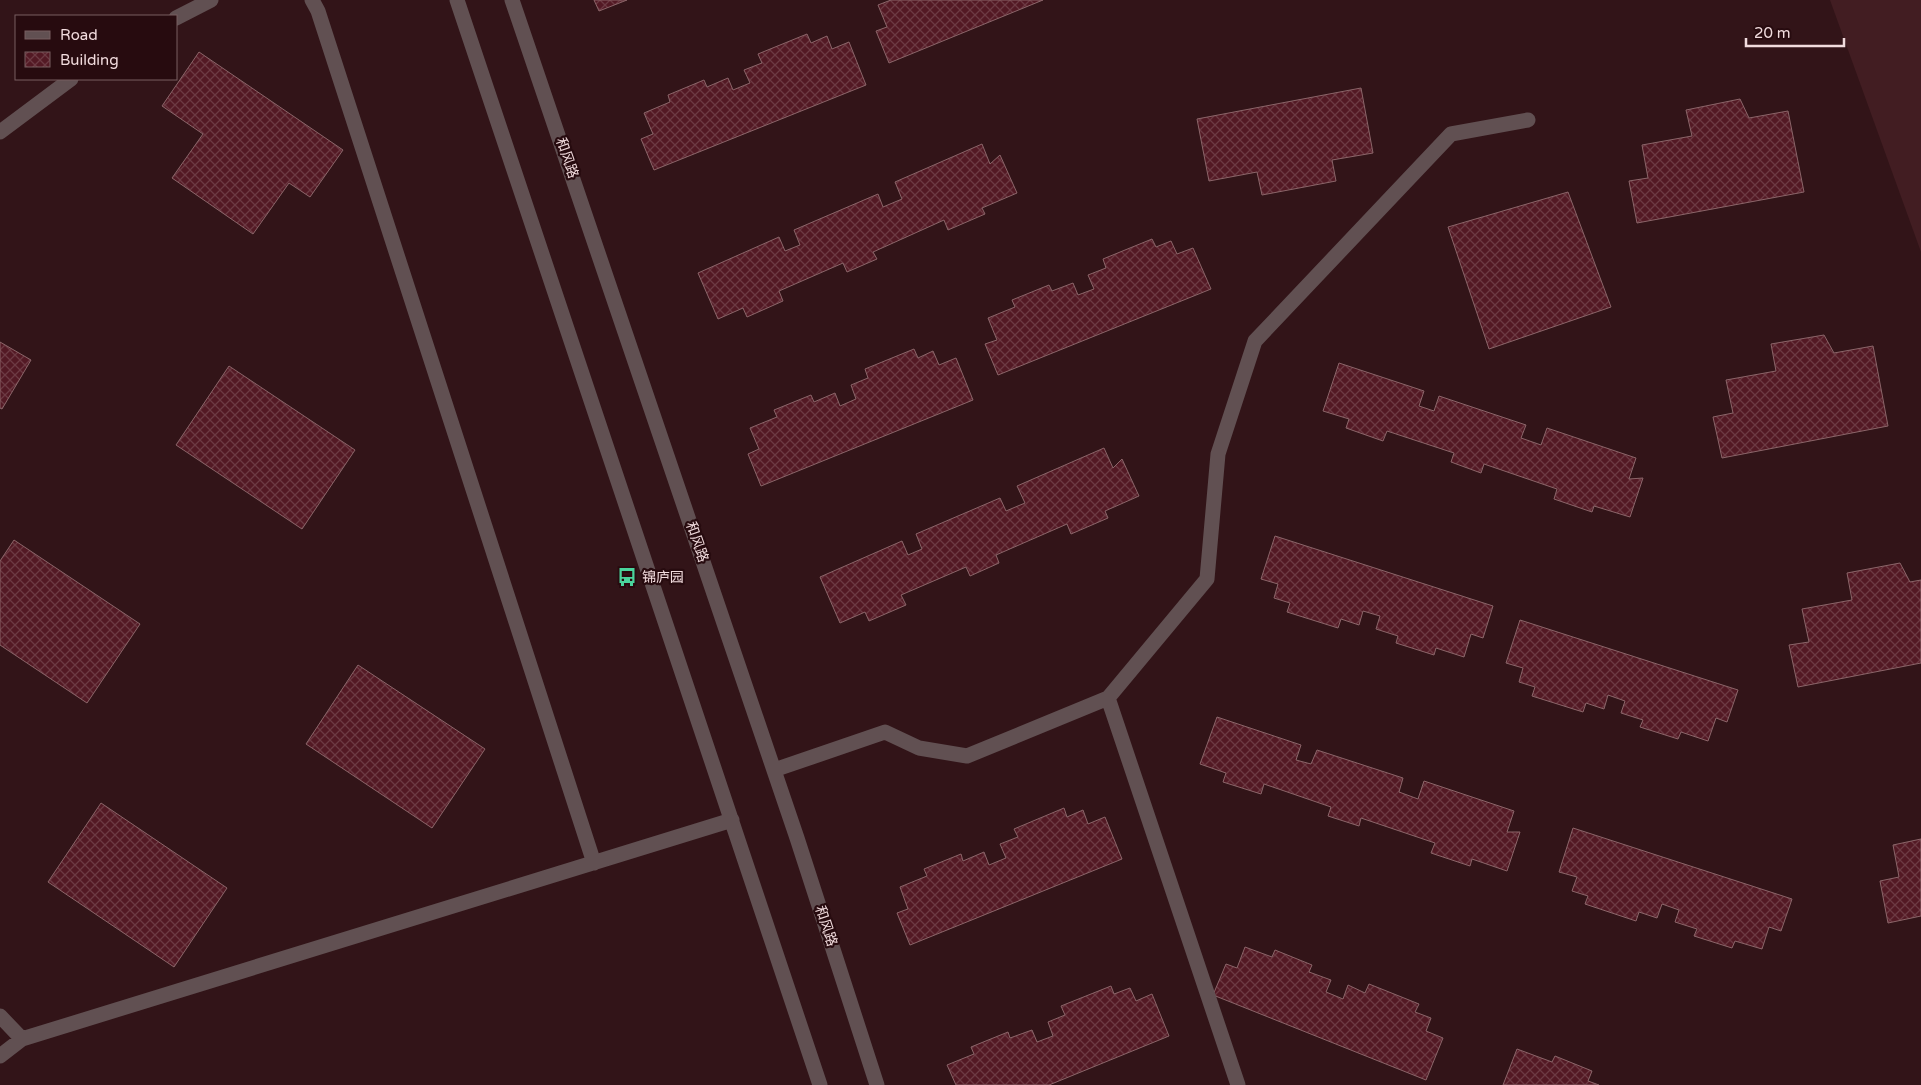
<svg xmlns="http://www.w3.org/2000/svg" width="1921" height="1085" font-family="'Varela Round','Noto Sans SC',sans-serif">
  <style>
    .built { fill: #421d22 }
    .building { fill: url(#building-cross-hatch); stroke: #8b6569 }
    .lines { fill: none; stroke-linecap: round; stroke-linejoin: round }
    .minor { stroke: #615052; stroke-width: 15 }
    .labels { text-anchor: middle; dominant-baseline: central; stroke-width: 4.5; stroke-linejoin: round; paint-order: stroke }
    .street-label { font-size: 14px; fill: #f1dbdd; stroke: #270b0f }
    .poi-label { font-size: 14px; fill: #f1dbdd; stroke: #270b0f; text-anchor: start }
  </style>
  <defs>
    <pattern id="building-cross-hatch" width="8" height="8" patternUnits="userSpaceOnUse" patternTransform="scale(1.25)"><rect width="8" height="8" fill="#531924"/><path d="M0 0l8 8M0 8l8-8" fill="none" stroke="#6c3a43"/></pattern>
  </defs>
  <rect width="100%" height="100%" fill="#321418"/>
  <!-- built -->
  <path class="built" d="M1830 0H1921V252Z"/>
  <!-- building -->
  <path class="building" d="M594 0H627L599 11Z
    M891 0H1043L889 63 876 31 887 27 878 5Z
    M807 34 811 43 827 36 832 49 849 42 866 85 654 170 641 139 653 134 644 113 670 102 668 95 704 80 707 87 728 78 733 90 750 83 744 70 762 63 758 54Z
    M199 52 343 150 310 197 289 183 253 234 172 178 203 134 162 106Z
    M1361 88 1373 153 1332 160 1336 181 1262 195 1257 172 1209 181 1197 119Z
    M1740 99 1749 118 1788 111 1804 192 1637 223 1629 181 1648 178 1642 145 1692 136 1686 110Z
    M982 144 990 164 1000 155 1017 193 982 208 985 214 948 230 944 220 873 252 877 259 847 272 843 263 779 291 783 301 747 317 743 308 718 319 698 273 779 237 785 251 800 245 794 230 878 194 883 207 902 199 895 182Z
    M1568 192 1611 307 1489 349 1448 227Z
    M1152 239 1156 247 1171 241 1177 254 1193 248 1211 289 998 375 985 344 997 340 988 318 1015 307 1012 300 1049 285 1052 291 1073 283 1078 295 1094 289 1088 275 1106 268 1103 259Z
    M1824 335 1834 353 1873 346 1888 426 1722 458 1713 417 1733 413 1726 380 1776 371 1771 344Z
    M0 342 31 360 2 409 0 408Z
    M914 349 918 358 933 351 939 365 956 358 973 400 761 486 748 454 759 449 750 428 777 417 774 410 811 395 814 402 835 393 840 406 856 399 851 385 868 378 865 369Z
    M1339 363 1424 391 1419 406 1434 411 1439 396 1526 425 1521 438 1541 445 1547 428 1636 458 1629 479 1643 478 1630 517 1594 506 1592 512 1554 499 1557 489 1484 464 1481 473 1451 462 1454 453 1387 431 1383 441 1346 428 1349 419 1323 411Z
    M229 366 355 450 302 529 176 445Z
    M1104 448 1113 468 1122 459 1139 496 1105 511 1108 518 1071 534 1067 524 996 555 999 563 970 576 966 567 901 595 906 605 869 621 865 612 840 623 820 577 902 541 908 555 922 549 916 534 1000 498 1006 511 1025 503 1017 486Z
    M1275 536 1493 606 1483 638 1471 634 1464 657 1436 648 1434 655 1396 643 1398 636 1376 629 1380 616 1363 611 1359 625 1341 619 1338 628 1287 612 1290 603 1274 598 1278 584 1261 579Z
    M14 540 140 624 87 703 0 645V561Z
    M1900 563 1910 582 1921 580V663L1798 687 1789 645 1809 642 1802 609 1852 600 1847 573Z
    M1520 620 1738 690 1727 722 1716 718 1708 741 1681 732 1678 739 1640 727 1643 720 1621 713 1625 701 1608 695 1604 709 1586 703 1583 712 1532 696 1535 687 1519 682 1523 668 1506 663Z
    M358 665 485 749 432 828 306 744Z
    M1217 717 1301 745 1296 760 1311 764 1317 750 1403 778 1399 792 1418 799 1424 781 1514 811 1507 832H1520L1507 871 1472 859 1470 866 1431 853 1435 843 1361 818 1359 826 1328 816 1331 807 1264 784 1261 794 1223 782 1226 773 1200 764Z
    M101 803 227 888 174 967 48 882Z
    M1064 808 1067 817 1083 810 1088 824 1105 817 1122 859 910 945 897 913 908 909 900 887 927 876 924 869 961 854 963 861 984 852 989 865 1006 858 1000 844 1018 837 1014 829Z
    M1573 828 1792 899 1781 931 1769 927 1762 949 1735 941 1732 948 1694 936 1697 929 1675 922 1679 910 1662 904 1657 918 1639 912 1636 921 1585 904 1588 896 1572 891 1577 877 1559 872Z
    M1921 839V916L1888 923 1880 881 1899 877 1893 845Z
    M1245 947 1272 957 1275 950 1312 965 1309 972 1331 980 1326 992 1343 999 1348 985 1365 993 1369 984 1419 1004 1415 1012 1431 1018 1426 1031 1443 1038 1426 1080 1213 995 1226 964 1237 968Z
    M1111 986 1114 994 1130 988 1136 1001 1152 994 1169 1036 1049 1085H956L947 1065 974 1054 971 1047 1008 1032 1010 1038 1032 1030 1037 1042 1053 1036 1048 1022 1065 1015 1061 1006Z
    M1517 1049 1552 1062 1555 1056 1592 1071 1588 1081 1599 1085H1503Z"/>
  <g class="lines">
    <!-- minor -->
    <path class="minor" d="M312 0 318 11 594 863
      M457 0 820 1085
      M512 0 797 838 877 1085
      M176 18 211 0
      M0 132 71 79
      M1108 698 1238 1085
      M774 770 885 732 919 748 967 756 1108 698 1207 579 1218 454 1255 341 1451 134 1528 120
      M0 1016 22 1039
      M0 1056 22 1039 732 820"/>
  </g>
  <!-- icons -->
  <defs>
    <g id="bus-bare" transform="scale(1.5)"><path d="M-5-6H5V4H4V6H2V4H-2V6H-4V4H-5ZM-3.5-4V0h7V-4ZM-3.5 1.2v1.5H-2V1.2ZM2 1.2v1.5H3.5V1.2Z" fill="#4ad49c" stroke="#270b0f" stroke-width="2.5" paint-order="stroke"/></g>
  </defs>
  <g fill-rule="evenodd">
    <use href="#bus-bare" x="627" y="577"/>
  </g>
  <g class="labels">
    <!-- street labels -->
    <g class="street-label">
      <text transform="translate(567 158) rotate(71)">和风路</text>
      <text transform="translate(697 542) rotate(71)">和风路</text>
      <text transform="translate(826 926) rotate(72)">和风路</text>
    </g>
    <!-- poi labels -->
    <g class="poi-label">
      <text x="642" y="577">锦庐园</text>
    </g>
  </g>
  <!-- legend -->
  <rect x="15" y="15" width="162" height="65" fill="#270b0f" stroke="#785e61"/>
  <rect x="25" y="31" width="25" height="8" fill="#615052" stroke="#785e61"/>
  <text x="60" y="40" font-size="15" fill="#f1dbdd">Road</text>
  <rect x="25" y="52" width="25" height="15" fill="url(#building-cross-hatch)" stroke="#785e61"/>
  <text x="60" y="65" font-size="15" fill="#f1dbdd">Building</text>
  <!-- scale -->
  <path d="M1746 38v8h98v-8" fill="none" stroke="#f1dbdd" stroke-width="2.5"/>
  <text x="1754" y="38" font-size="15" fill="#f1dbdd" stroke="#270b0f" stroke-width="4" paint-order="stroke">20 m</text>
</svg>
